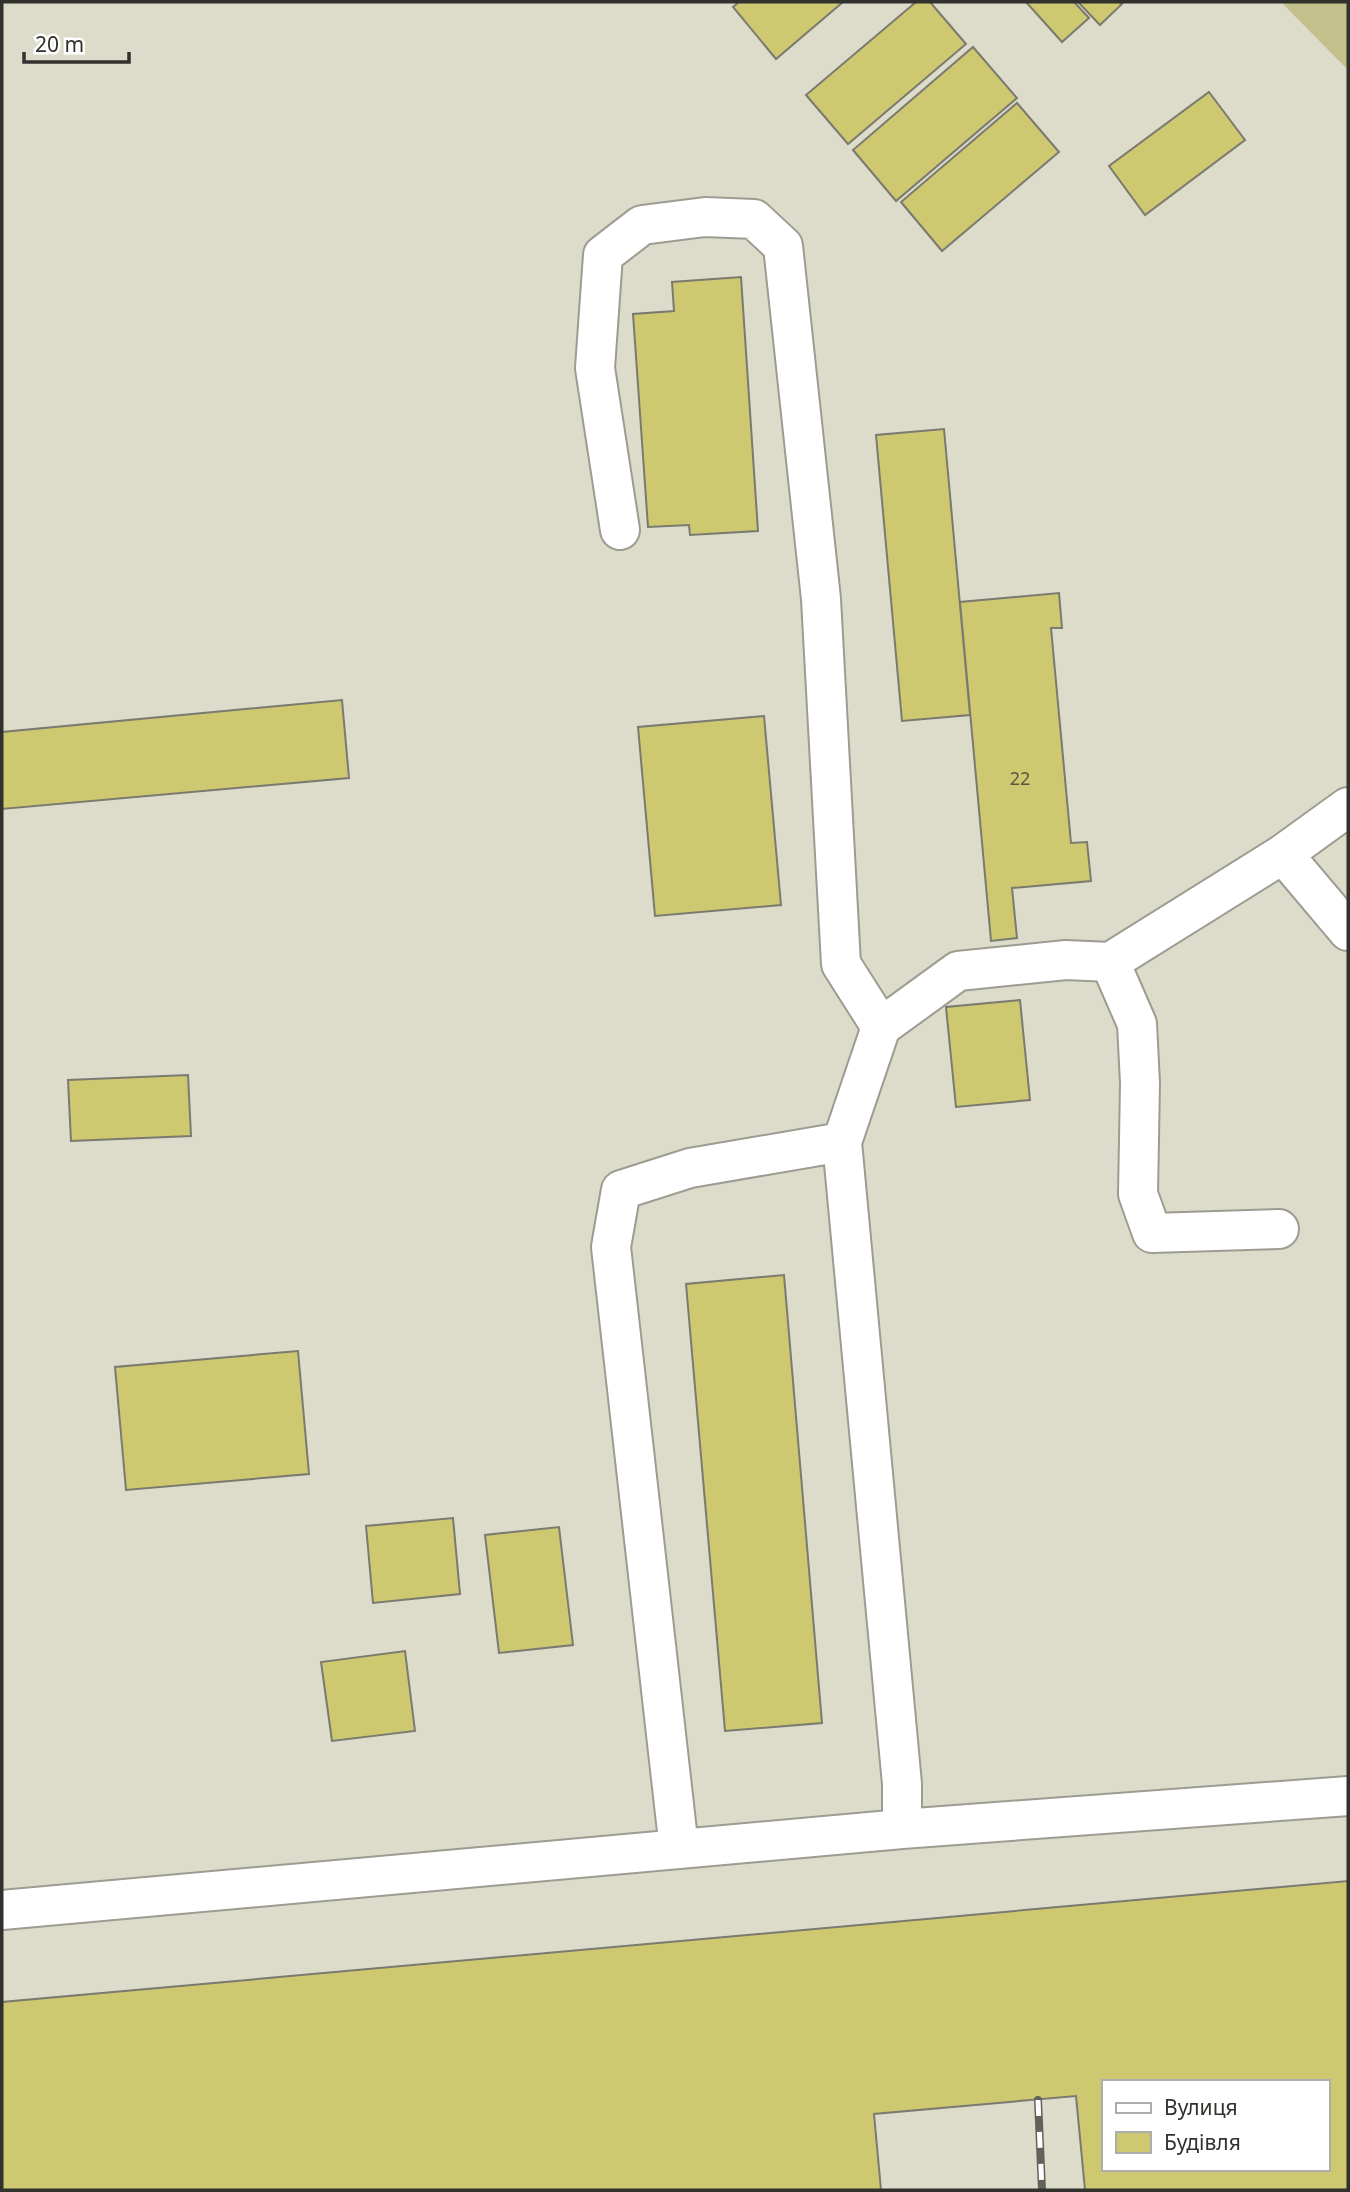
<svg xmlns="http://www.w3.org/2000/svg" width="1350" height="2192" font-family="'Noto Sans',sans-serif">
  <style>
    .built { fill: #dddcca; fill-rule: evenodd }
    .green { fill: #c3c08c }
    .building { fill: #cec870; stroke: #7a7a70; stroke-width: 2; fill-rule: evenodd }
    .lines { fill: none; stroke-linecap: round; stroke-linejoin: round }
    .minor-casing { stroke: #9c9c92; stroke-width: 42 }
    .minor { stroke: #fff; stroke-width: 38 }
    .rail-casing { stroke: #62625c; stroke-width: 8 }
    .rail { stroke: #fff; stroke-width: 5; stroke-dasharray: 16; stroke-linecap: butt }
    .labels { text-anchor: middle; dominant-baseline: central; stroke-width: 5; stroke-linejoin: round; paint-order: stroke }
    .number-label { font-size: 18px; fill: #58573e }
  </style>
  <rect width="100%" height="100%" fill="#e9e9de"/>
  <!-- built -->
  <path class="built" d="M2 2H1348V2190H2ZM1103 2082H1327V2169H1103Z"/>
  <!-- green -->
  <path class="green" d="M1281 2H1348V70Z"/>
  <!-- building -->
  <path class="building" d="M739 2H843L776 59 733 7Z
    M916 2H930L966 44 848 144 806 95Z
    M1026 2H1074L1089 18 1062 42Z
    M1078 2H1119L1122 4 1100 25Z
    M973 47 1017 98 896 201 853 150Z
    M1209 92 1245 140 1145 215 1109 166Z
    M1017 103 1059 152 942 251 901 202Z
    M741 277 758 531 690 535 689 525 648 527 633 314 674 311 672 282Z
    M944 429 970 715 902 721 876 435Z
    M1059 593 1062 628H1051L1071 843 1087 842 1091 881 1012 888 1017 938 991 941 960 602Z
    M342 700 349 778 2 809V732Z
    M764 716 781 905 655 916 638 727Z
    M1020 1000 1030 1100 956 1107 946 1007Z
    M188 1075 191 1136 71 1141 68 1080Z
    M784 1275 822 1723 725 1731 686 1284Z
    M298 1351 309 1474 126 1490 115 1367Z
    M453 1518 460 1594 373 1603 366 1526Z
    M559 1527 573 1645 499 1653 485 1535Z
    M405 1651 415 1731 332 1741 321 1662Z
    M1348 1881V2190H1085L1076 2096 874 2114 881 2190H2V2002ZM1103 2082H1327V2169H1103Z"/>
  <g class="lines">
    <!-- minor casing -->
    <g class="minor-casing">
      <path id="minor" d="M620 530 595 368 603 255 642 225 705 217 754 219 783 246 821 599 841 964 881 1027
        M1283 854 1348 931
        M1110 962 1137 1024 1140 1083 1138 1194 1152 1233 1279 1229
        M902 1829 1348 1796
        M679 1849 611 1247 621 1190 690 1168 842 1142
        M2 1910 902 1829V1784L842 1142 881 1027 958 971 1066 960 1110 962 1283 854 1348 807"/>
    </g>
    <!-- minor -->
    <use href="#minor" class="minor"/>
    <!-- rail casing -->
    <g class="rail-casing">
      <path id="rail" d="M1038 2100 1042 2190"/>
    </g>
    <!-- rail -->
    <use href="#rail" class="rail"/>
  </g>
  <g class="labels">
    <!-- number labels -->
    <g class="number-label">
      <text x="1020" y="778">22</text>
    </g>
  </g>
  <!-- border -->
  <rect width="1350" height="2192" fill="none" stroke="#31312d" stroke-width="7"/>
  <!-- legend -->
  <rect x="1102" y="2080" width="228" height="91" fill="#ffffff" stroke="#adadab" stroke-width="2"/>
  <rect x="1116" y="2103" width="35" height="10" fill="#ffffff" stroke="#adadab" stroke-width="2"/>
  <text x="1164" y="2115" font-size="21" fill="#31312d">Вулиця</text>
  <rect x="1116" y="2132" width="35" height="21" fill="#cec870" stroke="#adadab" stroke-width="2"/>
  <text x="1164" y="2150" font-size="21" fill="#31312d">Будівля</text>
  <!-- scale -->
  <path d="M24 52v10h105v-10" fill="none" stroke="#31312d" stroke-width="3.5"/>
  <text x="35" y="52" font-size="21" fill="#31312d" stroke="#ffffff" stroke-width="5" paint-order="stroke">20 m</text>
</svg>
